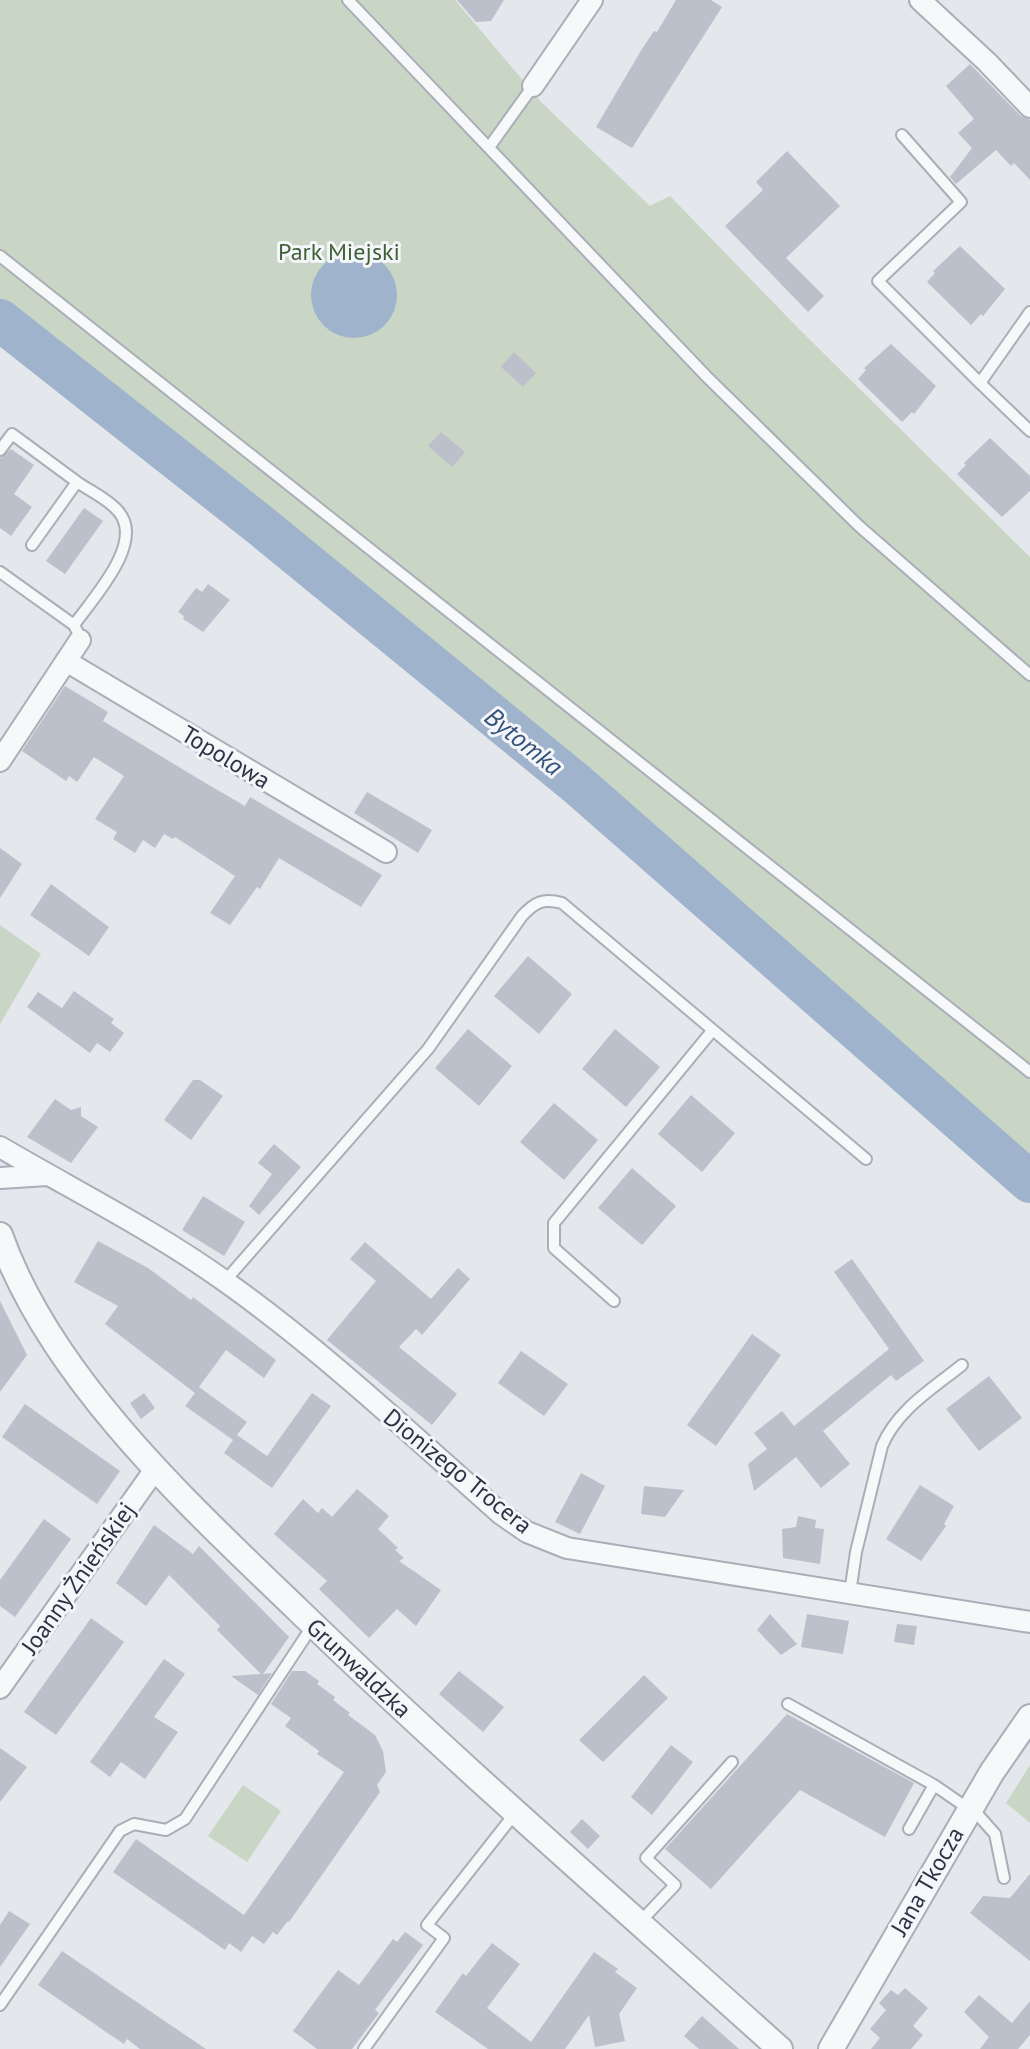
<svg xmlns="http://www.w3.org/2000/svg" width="1030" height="2049" font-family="'PT Sans',sans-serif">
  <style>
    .green { fill: #c9d6c5 }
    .water { fill: #9fb4cc }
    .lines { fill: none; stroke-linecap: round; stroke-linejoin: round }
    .river { stroke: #9fb4cc; stroke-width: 42 }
    .building { fill: #bbc0ca }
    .service-casing { stroke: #a9aeb7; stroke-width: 14 }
    .minor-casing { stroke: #a9aeb7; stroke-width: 24 }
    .tertiary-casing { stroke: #a9aeb7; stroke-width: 28 }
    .service { stroke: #f7f8fa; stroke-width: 10 }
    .minor { stroke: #f7f8fa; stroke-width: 20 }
    .tertiary { stroke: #f7f8fa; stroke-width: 24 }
    .labels { text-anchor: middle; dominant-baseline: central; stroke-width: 6; stroke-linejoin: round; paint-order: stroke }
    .park-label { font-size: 24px; fill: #3f6138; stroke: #f4f6f9 }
    .street-label { font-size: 24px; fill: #2b3445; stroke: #f4f6f9 }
    .water-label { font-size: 26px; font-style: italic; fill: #34527a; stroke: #f4f6f9 }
  </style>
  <rect width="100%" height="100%" fill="#e4e7ec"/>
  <!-- green -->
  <path class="green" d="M0 0H455L542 103 650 206 670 196 799 329 1030 557V1162L537 731 0 299Z
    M0 925 41 954 0 1024Z
    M1030 1765V1823L1006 1803Z
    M243 1785 281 1811 247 1862 208 1836Z"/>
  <!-- water -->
  <path class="water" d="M311 295a43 43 0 1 1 86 0a43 43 0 1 1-86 0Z"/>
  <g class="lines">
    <!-- river -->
    <path class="river" d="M0 320 260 525 578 785 1030 1182"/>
  </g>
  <!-- building -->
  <path class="building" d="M457 0H504L491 21 476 22Z
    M676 0H711L722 7 632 148 596 127 642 49 654 31 657 32Z
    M970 64 1021 116 1030 120V180L1014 163 1011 166 996 150 956 184 950 177 972 148 958 133 974 119 946 86Z
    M787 151 840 206 786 258 824 296 808 312 725 226 763 190 756 182Z
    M960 246 1005 289 983 316 981 314 971 325 927 282 935 273 933 271Z
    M891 344 936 386 914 414 912 412 902 422 858 379 866 370 864 368Z
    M514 352 536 373 523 387 501 367Z
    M441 432 465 452 452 467 428 446Z
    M990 438 1030 476V491L1002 517 957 474 966 465 964 463Z
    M11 449 34 465 14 494 32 507 11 536 0 528V458Z
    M84 508 103 521 65 574 46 561Z
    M208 584 230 600 203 632 183 619 184 616 178 612 196 588 202 592Z
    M65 686 108 712 103 721 197 778 245 806 250 797 382 875 361 907 279 858 260 889 257 887 230 925 210 913 235 876 175 837 173 839 164 834 155 848 143 840 135 853 113 839 117 832 95 819 124 776 94 757 77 782 69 776 66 781 22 751Z
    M367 792 432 830 418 853 354 813Z
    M0 848 22 864 0 898Z
    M51 884 109 927 89 956 30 915Z
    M528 956 572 994 539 1034 494 996Z
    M74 991 114 1019 111 1023 124 1033 110 1052 97 1043 90 1053 27 1007 38 992 62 1008Z
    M468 1029 512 1066 479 1106 435 1068Z
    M615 1029 660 1067 626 1107 582 1069Z
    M193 1080H200L223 1096 191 1140 164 1120Z
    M691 1095 735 1133 702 1172 658 1134Z
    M55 1099 71 1110 81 1107V1116L98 1127 71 1163 27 1137Z
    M554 1103 598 1140 564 1180 520 1142Z
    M274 1144 301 1167 259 1215 249 1206 272 1174 258 1163Z
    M632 1168 676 1206 642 1245 598 1208Z
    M203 1196 245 1222 224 1256 182 1230Z
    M98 1241 148 1268 191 1300 193 1297 276 1360 264 1378 226 1350 199 1387 247 1422 237 1435 267 1456 312 1393 331 1406 272 1488 224 1453 233 1440 185 1406 195 1393 105 1324 118 1306 74 1282Z
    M365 1242 431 1299 458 1268 470 1279 422 1335 416 1329 399 1347 457 1394 432 1425 327 1340 376 1281 350 1259Z
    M852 1259 924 1361 896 1381 891 1375 823 1431 850 1464 821 1488 796 1457 754 1491 748 1464 767 1449 754 1433 782 1411 794 1426 889 1349 834 1272Z
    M0 1301 27 1355 0 1392Z
    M752 1334 781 1355 716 1446 687 1425Z
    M521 1351 568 1384 544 1416 498 1383Z
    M989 1376 1022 1418 979 1451 946 1409Z
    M144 1393 155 1408 141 1419 130 1403Z
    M25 1404 120 1471 97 1504 2 1437Z
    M581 1473 605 1486 580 1534 555 1522Z
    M920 1485 954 1506 944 1524 946 1526 921 1561 886 1539Z
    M644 1486 684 1490 665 1517 641 1514Z
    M357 1489 389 1516 378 1529 398 1548 395 1550 404 1558 399 1561 441 1590 416 1626 397 1609 369 1638 319 1589 327 1581 274 1534 303 1499 318 1513 322 1508 332 1517Z
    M798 1516 816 1520 815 1528 824 1529 820 1564 783 1558 782 1529 796 1527Z
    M44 1519 71 1539 15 1617 0 1606V1580Z
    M154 1525 193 1554 199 1546 289 1637 263 1674 272 1673 258 1695 231 1676 261 1674 217 1630 220 1626 169 1575 146 1606 116 1583Z
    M770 1614 797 1644 781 1655 757 1630Z
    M807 1614 849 1621 843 1654 801 1647Z
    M91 1618 124 1642 56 1735 24 1712Z
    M897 1624 917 1626 914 1645 894 1642Z
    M164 1659 185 1674 154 1717 178 1732 145 1779 121 1762 110 1777 90 1762Z
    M292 1671H305L319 1681 317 1684 335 1697 333 1700 350 1713 348 1715 375 1735 383 1751 386 1772 377 1785 380 1792 289 1922 288 1921 277 1935 273 1932 264 1944 252 1936 241 1952 229 1943 225 1950 113 1872 136 1839 244 1915 344 1772 317 1754 319 1751 285 1726 291 1718 271 1704Z
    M459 1671 504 1707 483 1732 439 1694Z
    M644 1675 668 1698 603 1762 579 1740Z
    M787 1714 914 1783 885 1837 800 1790 711 1889 665 1849Z
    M671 1745 693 1762 652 1815 631 1797Z
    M0 1748 27 1767 0 1802Z
    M582 1819 600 1836 588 1849 570 1832Z
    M1030 1874V1961L970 1913 983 1896 1010 1898Z
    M9 1911 30 1924 0 1967V1925Z
    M405 1932 423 1945 375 2010 379 2013 352 2049H317L293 2031 338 1970 359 1985 393 1939 397 1942Z
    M492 1943 520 1964 487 2008 531 2042 594 1952 618 1969 615 1972 637 1988 619 2014 625 2041 595 2047 589 2015 565 2049H488L435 2012 463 1973 466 1976Z
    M62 1951 166 2022 206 2049H140L127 2039 124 2044 109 2034 38 1985Z
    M905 1988 928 2008 913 2026 923 2035 911 2049H871L880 2038 870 2029 886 2010 879 2003 891 1990 898 1995Z
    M979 1995 1012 2023 1030 2001V2035L1018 2049H980L989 2037 964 2012Z
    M702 2016 739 2049H699L684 2036Z"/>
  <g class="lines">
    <!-- service casing -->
    <g class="service-casing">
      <path id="service" d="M348 0 707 377 859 526 1030 675
        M902 135 961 202 878 281 980 383
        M490 146 533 86
        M0 256 1030 1072
        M1030 312 980 383 1030 431
        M0 450 12 434 77 482
        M32 545 77 482C90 491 108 499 118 511 146 542 93 598 74 625
        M0 572 74 625 77 631
        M225 1281 428 1049 522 916C535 902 543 898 562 903L866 1159
        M614 1301 554 1248V1223L712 1031
        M850 1593 856 1552 882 1446C897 1410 932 1389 962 1365
        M788 1704 934 1785 979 1816 995 1834 1004 1878
        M909 1829 934 1785
        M640 1922 675 1885 646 1858 732 1762
        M0 2005 120 1831 134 1824 166 1830 185 1819 313 1625
        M364 2049 444 1938 427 1925 516 1812"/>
    </g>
    <!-- minor casing -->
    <g class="minor-casing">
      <path id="minor" d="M920 0 987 62 1030 107
        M533 86 592 0
        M66 661 386 852
        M0 761 80 640
        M0 1147C75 1191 155 1231 226 1282 323 1351 412 1435 501 1514L527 1532 567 1548 1030 1622
        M0 1178 47 1175
        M0 1688 156 1468"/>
    </g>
    <!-- tertiary casing -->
    <g class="tertiary-casing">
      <path id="tertiary" d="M0 1235C51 1379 189 1505 298 1610 454 1761 619 1904 780 2049
        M831 2049 992 1772 1030 1717"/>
    </g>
    <!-- service -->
    <use href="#service" class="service"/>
    <!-- minor -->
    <use href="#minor" class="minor"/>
    <!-- tertiary -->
    <use href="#tertiary" class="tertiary"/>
  </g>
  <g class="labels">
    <!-- park labels -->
    <g class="park-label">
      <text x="339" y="251">Park Miejski</text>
    </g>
    <!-- street labels -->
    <g class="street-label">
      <text transform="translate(226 757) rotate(31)">Topolowa</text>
      <text transform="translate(458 1471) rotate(39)">Dionizego Trocera</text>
      <text transform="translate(78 1578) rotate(-55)">Joanny Żnieńskiej</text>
      <text transform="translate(359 1668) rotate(43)">Grunwaldzka</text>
      <text transform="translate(927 1881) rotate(-60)">Jana Tkocza</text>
    </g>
    <!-- water labels -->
    <g class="water-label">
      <text transform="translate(524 741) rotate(39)">Bytomka</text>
    </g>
  </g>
</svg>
